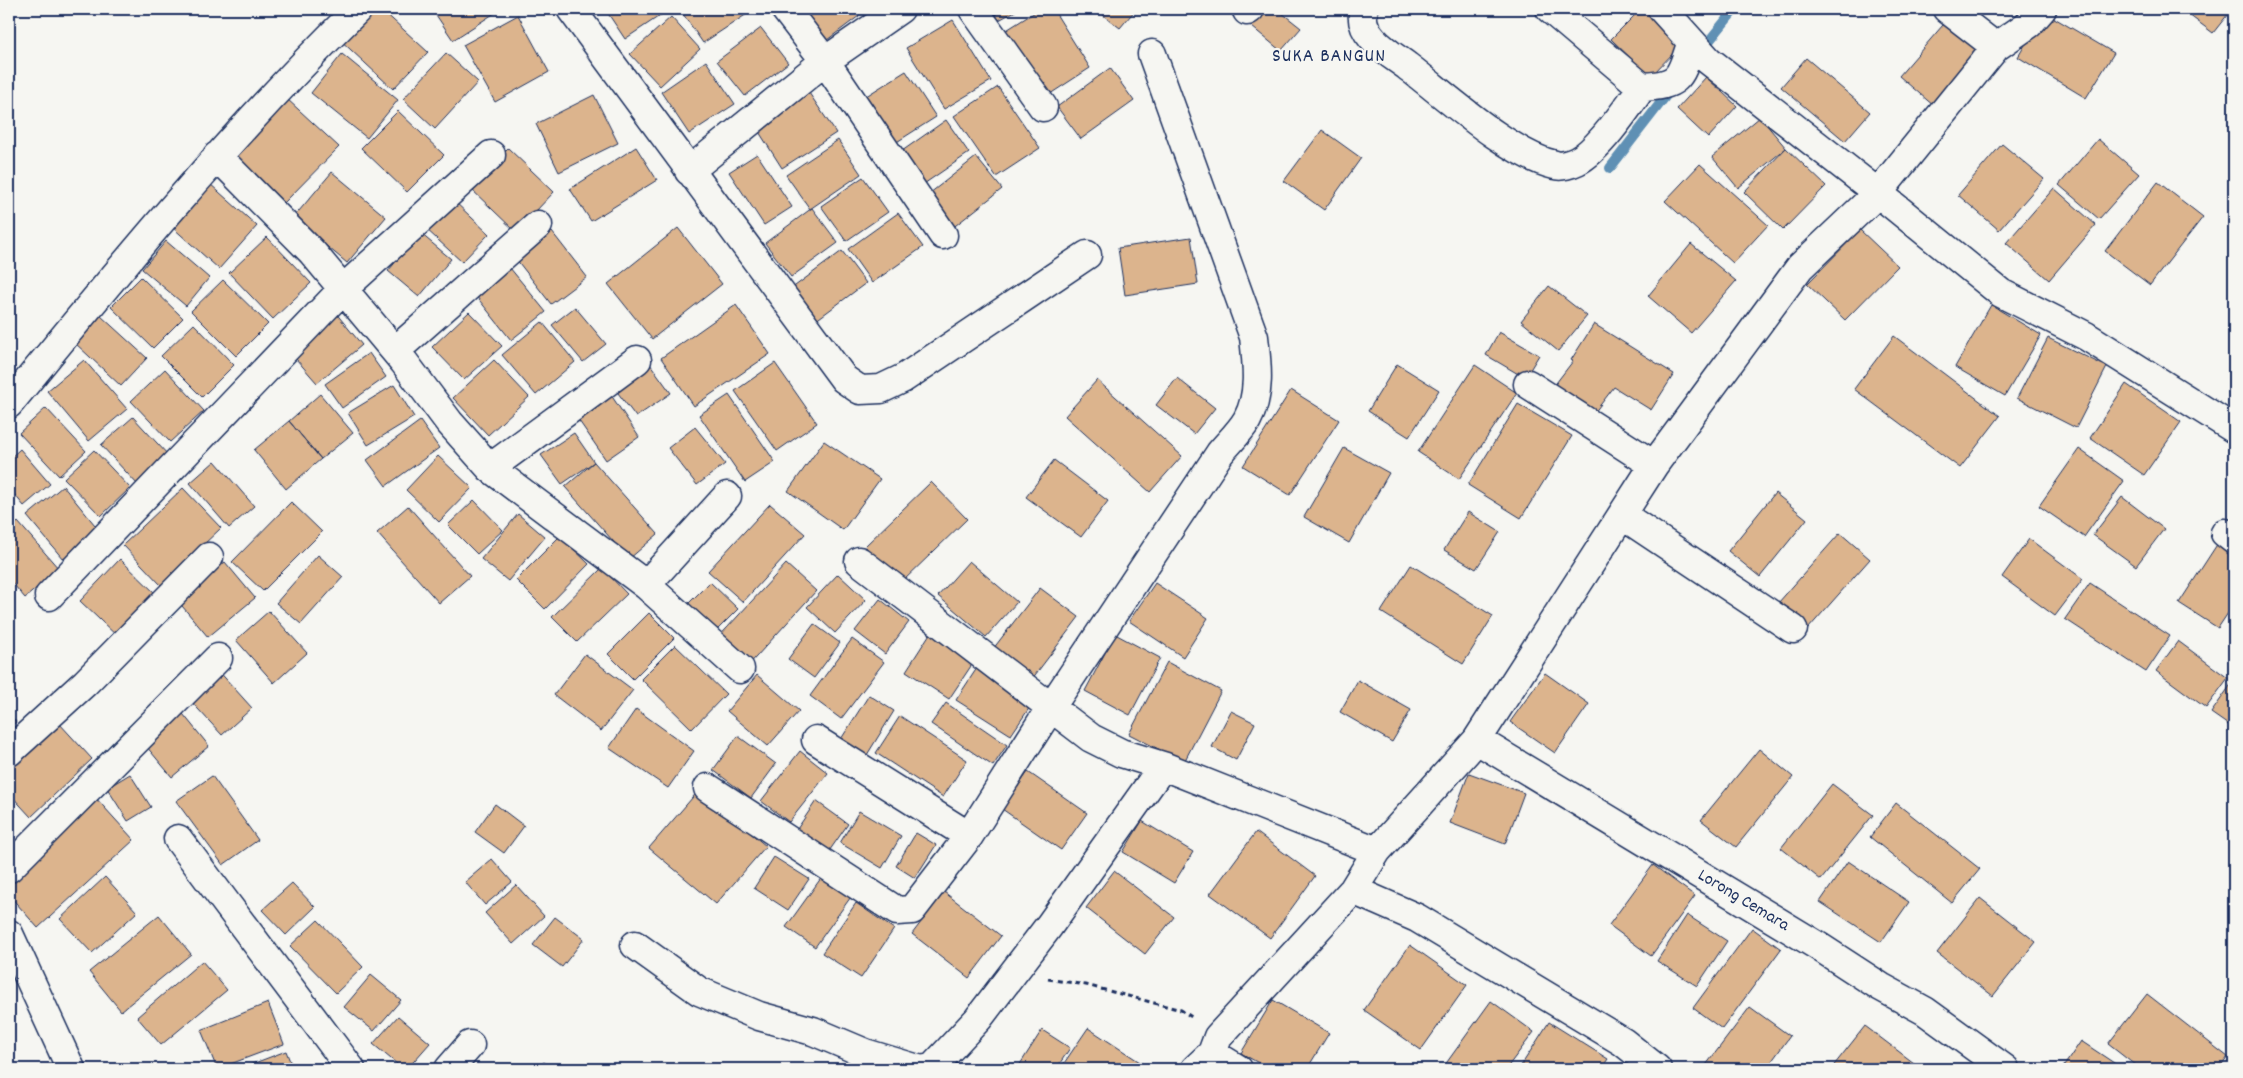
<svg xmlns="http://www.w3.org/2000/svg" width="2243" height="1078" font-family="Dekko,sans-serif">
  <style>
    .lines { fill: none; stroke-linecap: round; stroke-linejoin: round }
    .stream { stroke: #5f90b4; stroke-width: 10 }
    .building { fill: #dcb48d; stroke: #1b2f5e }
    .minor-casing { stroke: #1b2f5e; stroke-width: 31 }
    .path { stroke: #1b2f5e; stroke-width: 3; stroke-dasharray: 5 4; stroke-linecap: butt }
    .minor { stroke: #f6f6f2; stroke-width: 28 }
    .labels { text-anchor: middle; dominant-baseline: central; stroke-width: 4.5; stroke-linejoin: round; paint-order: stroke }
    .street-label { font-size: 18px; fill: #1b2f5e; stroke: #f6f6f2 }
    .quarter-label { font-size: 20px; letter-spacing: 1px; fill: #1b2f5e; stroke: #f6f6f2 }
  </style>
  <rect width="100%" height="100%" fill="#f6f6f2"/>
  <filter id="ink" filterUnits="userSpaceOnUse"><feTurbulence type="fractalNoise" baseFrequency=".02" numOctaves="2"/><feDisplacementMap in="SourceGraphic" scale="10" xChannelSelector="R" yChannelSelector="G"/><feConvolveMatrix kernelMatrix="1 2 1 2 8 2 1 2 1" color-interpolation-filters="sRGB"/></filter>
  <g filter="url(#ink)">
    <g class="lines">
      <!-- stream -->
      <path class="stream" d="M1701 51 1735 9
        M1610 168 1672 88"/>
    </g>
    <!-- building -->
    <path class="building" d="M363 9H381L428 52 393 89 337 37Z
      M432 9H501L453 40Z
      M612 9H670L625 39 607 12Z
      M692 9H743L747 14 703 43 683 14Z
      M796 9H853L859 16 823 43Z
      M993 9H1019L999 20Z
      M1040 9H1053L1090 68 1047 96 1005 31Z
      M1095 9H1136L1120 28Z
      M1257 9H1277L1301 28 1281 51 1246 22Z
      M1641 9H1648L1683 43 1650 77 1611 39Z
      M2181 9H2232L2213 33Z
      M2044 12 2114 53 2086 98 2018 57Z
      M518 15 549 72 495 102 463 45Z
      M671 17 700 49 660 86 630 54Z
      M1949 18 1984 49 1934 106 1899 76Z
      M953 20 991 81 944 109 906 48Z
      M761 28 788 63 745 96 717 61Z
      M446 53 478 82 435 129 403 99Z
      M342 54 398 100 367 138 311 93Z
      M1806 58 1870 112 1845 141 1781 87Z
      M706 61 735 104 689 134 661 92Z
      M1110 68 1134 101 1081 139 1057 107Z
      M906 71 936 117 892 145 863 98Z
      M1706 77 1737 106 1708 138 1677 109Z
      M998 87 1040 148 996 177 954 116Z
      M807 90 836 133 782 168 754 124Z
      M594 95 618 143 559 172 536 124Z
      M286 98 339 147 283 204 232 155Z
      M398 111 444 155 407 192 361 148Z
      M1760 117 1786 148 1738 188 1712 157Z
      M946 120 969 153 918 188 895 156Z
      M1322 130 1361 158 1324 210 1284 181Z
      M2098 139 2139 174 2099 219 2059 185Z
      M838 140 861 174 810 209 786 175Z
      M2002 144 2044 179 1999 230 1958 195Z
      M636 147 657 180 591 221 570 189Z
      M508 148 554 192 516 232 469 187Z
      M1786 148 1826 186 1783 230 1744 192Z
      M757 154 792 207 764 225 729 172Z
      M976 157 1002 189 951 229 925 197Z
      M1700 164 1768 225 1733 263 1665 201Z
      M332 172 386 217 347 263 293 218Z
      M863 177 888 212 846 241 821 206Z
      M2158 182 2203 217 2150 285 2105 251Z
      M209 183 257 226 219 269 171 226Z
      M2054 188 2096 225 2049 280 2006 243Z
      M453 200 489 234 462 262 425 228Z
      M812 208 838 243 791 277 765 243Z
      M898 213 923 247 872 283 848 249Z
      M678 228 722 284 652 339 608 284Z
      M1860 230 1898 266 1845 320 1807 284Z
      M552 232 587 277 551 304 516 259Z
      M420 233 451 259 419 297 388 271Z
      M267 237 311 283 273 319 229 273Z
      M1191 237 1198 284 1125 295 1118 248Z
      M166 241 209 278 186 306 142 269Z
      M1691 244 1736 281 1691 333 1648 296Z
      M842 251 866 283 815 321 791 289Z
      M510 268 546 312 511 340 476 296Z
      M141 277 183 318 153 348 111 307Z
      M223 280 268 324 236 356 191 311Z
      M1549 286 1587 316 1558 351 1521 321Z
      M736 305 770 354 694 406 661 358Z
      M1991 305 2041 335 2005 396 1955 367Z
      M575 307 606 344 583 362 552 325Z
      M335 312 362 345 317 383 289 351Z
      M469 312 502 346 464 380 432 347Z
      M101 316 147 358 121 386 75 343Z
      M542 322 575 362 536 395 502 355Z
      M194 324 234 365 202 397 161 356Z
      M1594 324 1674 374 1651 410 1614 387 1591 417 1553 387 1573 361 1571 360Z
      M1499 332 1539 355 1525 378 1486 355Z
      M1894 336 2000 416 1960 468 1854 389Z
      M2048 338 2107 367 2076 428 2017 398Z
      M369 353 386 377 342 408 325 384Z
      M84 360 127 409 89 441 47 391Z
      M494 360 529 397 488 435 453 398Z
      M775 363 817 423 777 451 735 391Z
      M650 364 671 393 636 417 615 389Z
      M1397 364 1439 390 1409 437 1368 411Z
      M1475 365 1517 393 1459 479 1418 452Z
      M165 369 204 411 170 442 131 401Z
      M1177 378 1215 408 1194 434 1156 405Z
      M1097 380 1182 456 1150 492 1065 416Z
      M2126 384 2181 422 2144 475 2090 438Z
      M394 385 414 417 368 445 348 413Z
      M1291 390 1339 420 1290 495 1243 466Z
      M320 394 353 433 321 459 289 421Z
      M611 395 639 437 606 460 577 418Z
      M729 395 775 462 745 482 699 415Z
      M1518 404 1572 436 1521 518 1468 485Z
      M46 408 86 451 59 476 19 433Z
      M133 417 169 456 138 485 101 445Z
      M289 421 321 459 286 489 254 450Z
      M420 421 439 448 386 486 367 460Z
      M695 427 725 464 697 485 668 448Z
      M574 433 594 462 562 484 541 455Z
      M824 441 880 479 843 530 788 491Z
      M1344 448 1389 473 1349 543 1304 517Z
      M20 449 50 484 24 506 9 488V459Z
      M2079 449 2124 481 2084 537 2039 506Z
      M94 450 130 488 101 516 64 478Z
      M438 456 472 488 439 522 406 490Z
      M1054 460 1108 501 1081 537 1026 497Z
      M215 461 254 506 229 528 190 483Z
      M594 462 658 534 629 559 565 487Z
      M931 482 967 519 901 583 865 546Z
      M63 486 104 536 68 565 27 516Z
      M183 488 221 528 161 585 123 545Z
      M1775 493 1807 519 1760 577 1728 551Z
      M2122 497 2164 529 2136 566 2093 535Z
      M474 500 503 530 477 554 448 525Z
      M291 502 322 532 263 591 232 562Z
      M770 504 805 534 743 602 708 571Z
      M408 506 470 576 439 603 377 533Z
      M1468 512 1500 532 1476 569 1444 550Z
      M518 514 545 537 508 581 481 559Z
      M18 522 59 569 25 598 9 579V530Z
      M1840 533 1870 559 1808 629 1778 603Z
      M560 536 589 564 545 609 516 580Z
      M2029 539 2083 579 2055 616 2002 577Z
      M2218 543 2234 554V604L2218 628 2179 603Z
      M318 555 343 577 301 624 276 603Z
      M120 559 160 598 120 639 80 601Z
      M969 561 1017 602 986 637 938 596Z
      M225 562 255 598 208 637 177 600Z
      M786 564 816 591 746 668 715 641Z
      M1411 565 1493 616 1463 664 1381 612Z
      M602 568 627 594 577 642 552 617Z
      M838 574 866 600 835 633 807 607Z
      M710 582 738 609 714 633 686 606Z
      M1155 583 1208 618 1183 657 1129 621Z
      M2090 583 2170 636 2146 672 2065 619Z
      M1040 588 1079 617 1032 679 993 649Z
      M880 599 909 622 885 654 855 631Z
      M269 611 307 653 274 683 236 640Z
      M649 613 674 638 633 679 608 654Z
      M2234 617V633L2227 628Z
      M814 624 840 643 814 678 788 659Z
      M931 632 975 660 949 699 906 671Z
      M1115 634 1160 658 1130 715 1085 691Z
      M852 639 884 662 841 719 810 696Z
      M2178 641 2228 678 2206 708 2156 671Z
      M675 645 726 694 692 729 641 679Z
      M585 654 633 690 601 731 554 695Z
      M1167 662 1221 691 1184 762 1129 734Z
      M216 668 252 708 222 735 186 696Z
      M977 668 1032 704 1011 735 956 700Z
      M1545 673 1589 704 1555 753 1510 722Z
      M757 675 799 711 768 746 727 711Z
      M1358 680 1411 710 1392 742 1340 712Z
      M2232 683 2234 684V729L2211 713Z
      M869 695 894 711 862 763 836 747Z
      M946 703 1007 745 993 766 931 724Z
      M179 709 209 746 172 777 141 740Z
      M636 709 694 751 668 788 609 748Z
      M1231 711 1255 723 1236 760 1212 747Z
      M9 713 16 722 9 728Z
      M900 716 967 760 943 797 876 753Z
      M59 723 92 759 31 817 9 793V769Z
      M738 736 776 764 751 798 713 770Z
      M1759 749 1793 777 1736 847 1701 820Z
      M800 751 828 773 789 822 761 801Z
      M1028 772 1087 813 1061 850 1002 809Z
      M1469 773 1524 793 1505 844 1450 823Z
      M130 774 151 807 128 821 107 788Z
      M212 776 258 840 223 865 176 801Z
      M1832 784 1873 815 1821 880 1781 848Z
      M699 790 766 846 716 904 649 848Z
      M94 796 134 840 38 928 9 895V874Z
      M816 801 848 824 825 857 793 835Z
      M1896 803 1980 869 1952 903 1870 837Z
      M495 804 524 826 504 853 475 832Z
      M859 811 901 836 882 868 840 843Z
      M1142 821 1193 852 1174 883 1123 852Z
      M1256 832 1315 876 1270 938 1210 894Z
      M916 833 936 845 915 878 896 866Z
      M774 857 809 879 788 910 754 888Z
      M492 859 512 882 485 905 465 882Z
      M1848 861 1909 902 1881 942 1820 902Z
      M1653 865 1695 896 1651 956 1609 925Z
      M1114 871 1174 917 1145 954 1086 908Z
      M824 874 853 894 815 947 786 927Z
      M105 877 137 912 92 953 60 919Z
      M292 883 315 907 286 935 262 910Z
      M516 885 544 916 513 944 485 913Z
      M944 892 1001 936 969 978 912 934Z
      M1980 898 2036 942 1993 996 1937 953Z
      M856 903 894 929 861 978 822 953Z
      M159 915 191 954 121 1011 89 972Z
      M1687 915 1727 941 1697 986 1657 961Z
      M555 917 584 939 562 967 533 945Z
      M318 920 363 967 336 993 290 946Z
      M1752 928 1781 949 1722 1029 1693 1008Z
      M1410 945 1467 985 1421 1050 1364 1010Z
      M202 961 227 990 161 1045 137 1017Z
      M371 975 401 1000 374 1031 344 1007Z
      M2147 994 2228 1057 2219 1069H2140L2108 1044Z
      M1273 1000 1329 1033 1307 1069H1269L1241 1053Z
      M1491 1001 1534 1032 1506 1069H1442Z
      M268 1003 284 1044 217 1069 201 1030Z
      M1750 1007 1790 1036 1766 1069H1703Z
      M398 1016 430 1043 407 1069H403L373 1044Z
      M1549 1022 1608 1059 1601 1069H1519Z
      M1865 1026 1914 1063 1909 1069H1831Z
      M1088 1028 1143 1064 1139 1069H1060Z
      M1042 1030 1070 1048 1056 1069H1017Z
      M2081 1041 2123 1069H2062Z
      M286 1051 293 1069H239Z
      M544 1062 552 1069H536Z"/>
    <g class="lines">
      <!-- minor casing -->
      <g class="minor-casing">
        <path id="minor" d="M571 9 844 379 860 390 881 389 904 378 1087 255
          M785 9 825 61 943 235
          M973 9 1043 107
          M1364 9C1356 34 1389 53 1407 66 1445 95 1510 155 1555 165 1561 167 1571 164 1577 161 1599 150 1628 107 1642 87
          M1550 9 1642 87C1680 85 1680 78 1691 44
          M1662 9 1708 60 1878 193 2001 293 2086 336 2234 429
          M1947 9 1996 47
          M1247 11 1250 9
          M217 156 312 252 404 362 449 422 490 468 646 585 740 669
          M689 171 825 61 900 9
          M395 351 538 225
          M1528 384 1654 465
          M9 404C120 268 232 132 358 9
          M490 468 637 360
          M1622 515 1793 629
          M2225 533 2234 540
          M859 561 1091 738 1121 753 1163 766 1377 851
          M646 585 727 496
          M49 596 342 290 491 155
          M816 740 969 836
          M1477 740 1818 946 1881 987 1925 1011 2005 1069
          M9 752 85 683 209 557
          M708 788 897 911 912 910 969 836 1051 707 1220 453C1228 443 1240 432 1247 420 1261 395 1257 364 1254 337L1152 54
          M178 839 351 1069
          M9 868 218 658
          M1353 890 1417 918 1623 1042 1657 1069
          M9 934 71 1069
          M635 945 699 991 759 1016 813 1031 865 1053 918 1069
          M1212 1053 1238 1069
          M449 1069 470 1045
          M925 1069 932 1068 978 1019 1049 926 1163 766
          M1195 1069 1212 1053 1218 1037 1353 890 1377 851 1477 740 1654 465 1800 267 1878 193 1996 47 2029 24 2042 9"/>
      </g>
      <!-- path -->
      <path class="path" d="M1048 979 1086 985 1181 1010 1193 1018"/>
      <!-- minor -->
      <use href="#minor" class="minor"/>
    </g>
  </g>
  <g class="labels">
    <!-- street labels -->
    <g class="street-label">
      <text transform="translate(1743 901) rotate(31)">Lorong Cemara</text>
    </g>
    <!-- quarter labels -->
    <g class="quarter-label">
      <text x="1329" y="57">SUKA BANGUN</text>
    </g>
  </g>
  <!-- margin -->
  <rect width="2243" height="1078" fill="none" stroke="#f6f6f2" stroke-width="30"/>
  <rect x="15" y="15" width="2213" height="1048" fill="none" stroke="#1b2f5e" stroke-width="2" filter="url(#ink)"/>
</svg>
